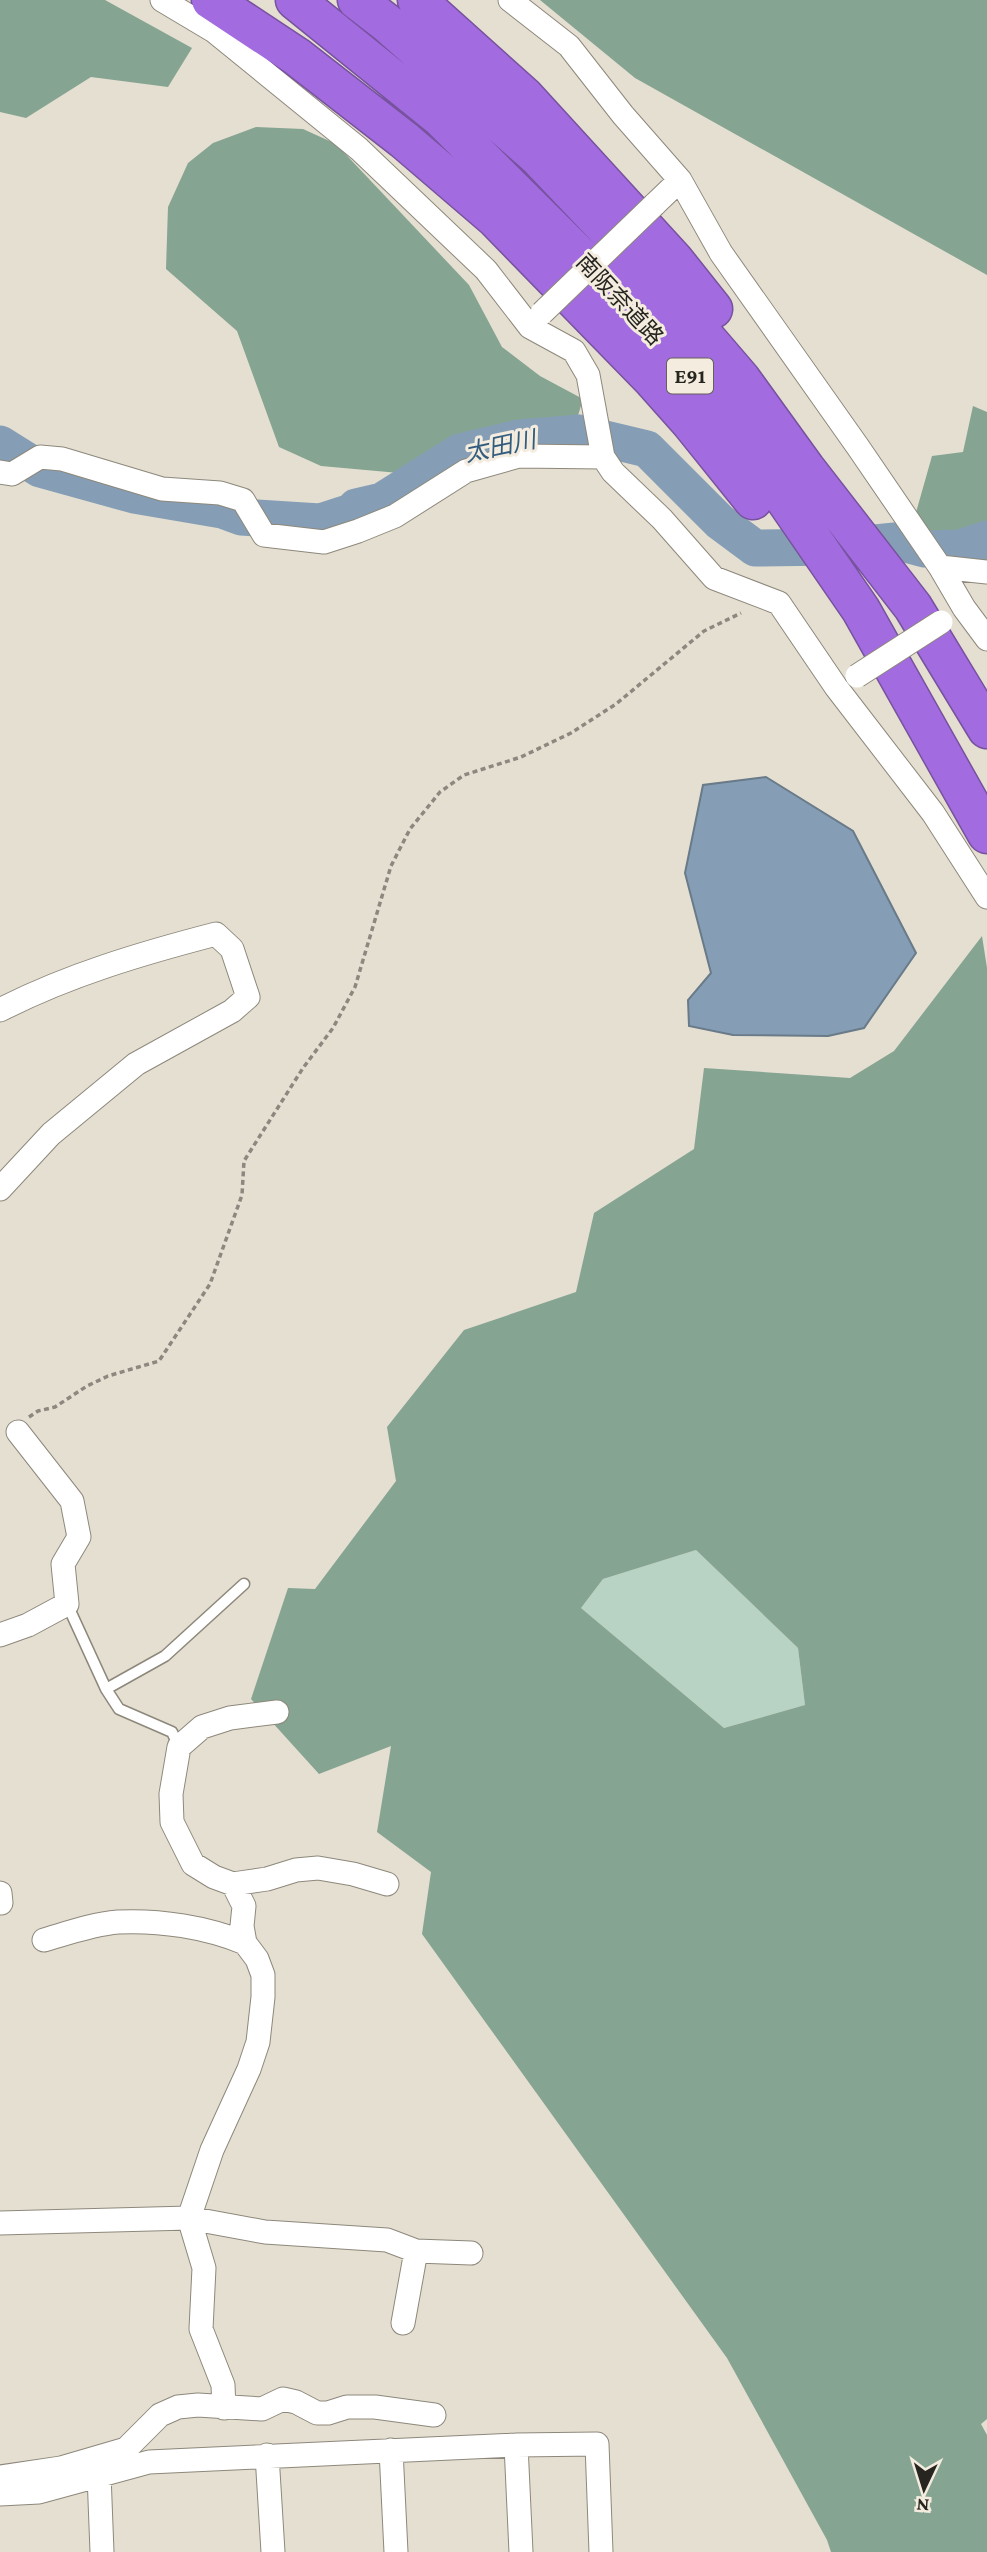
<svg xmlns="http://www.w3.org/2000/svg" width="987" height="2552" font-family="'Crimson Pro','Noto Sans JP',serif">
  <style>
    .green { fill: #b8d3c3 }
    .forest { fill: #85a492; fill-rule: evenodd }
    .water { fill: #859eb5; stroke: #697a88; stroke-width: 2 }
    .lines { fill: none; stroke-linecap: round; stroke-linejoin: round }
    .river { stroke: #859eb5; stroke-width: 37 }
    .lane-casing { stroke: #8d887b; stroke-width: 13 }
    .street-casing { stroke: #8d887b; stroke-width: 25 }
    .highway-casing { stroke: #77529d; stroke-width: 41 }
    .path { stroke: #8d887f; stroke-width: 3.5; stroke-dasharray: 5 3.5; stroke-linecap: butt }
    .lane { stroke: #fff; stroke-width: 10 }
    .street { stroke: #fff; stroke-width: 23 }
    .highway { stroke: #a26be0; stroke-width: 38 }
    .street-bridge-casing { stroke: #8d887b; stroke-width: 25; stroke-linecap: butt }
    .street-bridge { stroke: #fff; stroke-width: 23 }
    .labels { text-anchor: middle; dominant-baseline: central; stroke-width: 6; stroke-linejoin: round; paint-order: stroke }
    .shield { fill: #f3ecdf; stroke: #646159; stroke-width: 2 }
    .shield-label { font-size: 21px; font-weight: bold; fill: #272520 }
    .street-label { font-size: 23px; fill: #272520; stroke: #f3ecdf }
    .water-label { font-size: 24px; font-style: italic; fill: #325b7e; stroke: #f3ecdf }
  </style>
  <rect width="100%" height="100%" fill="#e5dfd2"/>
  <!-- green -->
  <path class="green" d="M696 1550 798 1648 805 1705 724 1728 581 1608 603 1579Z"/>
  <!-- forest -->
  <path class="forest" d="M0 0H105L192 48 168 87 91 77 26 118 0 112Z
    M540 0H987V275L635 78Z
    M256 127 303 129 336 144 469 285 502 347 540 376 583 399 577 419 532 421 399 473 321 466 279 447 237 331 166 269 168 207 188 163 213 143Z
    M973 406 987 412V562L953 565 915 516 932 456 963 452Z
    M982 936 987 968V2419L981 2424 987 2435V2552H831L827 2540 727 2358 422 1934 431 1872 377 1832 391 1746 319 1774 251 1699 288 1588 315 1589 396 1481 387 1427 464 1330 576 1292 594 1213 694 1149 704 1068 850 1078 894 1051ZM696 1550 798 1648 805 1705 724 1728 581 1608 603 1579Z"/>
  <!-- water -->
  <path class="water" d="M766 777 853 831 916 953 864 1028 828 1036 733 1035 689 1026 688 1000 711 973 685 873 703 785Z"/>
  <g class="lines">
    <!-- river -->
    <path class="river" d="M0 444 40 469 134 495 222 510 241 517 320 522 354 511 356 507 382 501 460 452 519 438 580 433 647 449 720 522 755 548 835 547 895 541 925 549 960 548 987 539"/>
    <!-- lane casing -->
    <g class="lane-casing">
      <path id="lane" d="M67 1604 106 1689 119 1709 172 1732 179 1747
        M106 1689 165 1656 244 1584"/>
    </g>
    <!-- street casing -->
    <g class="street-casing">
      <path id="street" d="M162 0 214 31 359 149 486 270 530 327 574 351 588 375 603 457 613 472 662 519 714 578 779 603 836 687 933 813 987 897
        M510 0 569 46 623 115 680 180 721 253 858 447 940 567 964 608 987 639
        M654 205 680 180
        M0 472 12 474 40 457 62 459 162 489 220 493 243 500 264 535 324 542 358 531 395 516 466 471 519 456 603 457
        M940 567 987 572
        M0 1010C68 975 143 953 216 934L232 949 248 997 232 1011 136 1064 51 1134 0 1189
        M0 1635 28 1625 67 1604 63 1564 79 1537 72 1501 18 1432
        M277 1712 230 1718 202 1727 179 1747 171 1794 172 1822 193 1864 214 1877 233 1884 267 1879 296 1870 318 1868 353 1874 387 1884
        M0 1893 1 1903
        M44 1940C68 1933 93 1924 118 1922 160 1920 206 1927 245 1943
        M0 2223 189 2218 265 2232 387 2240 416 2251 471 2253
        M403 2323 416 2251
        M224 2408 223 2385 201 2329 204 2268 189 2218 212 2150 249 2069 258 2042 263 1997V1975L257 1959 245 1943 242 1926 244 1906 233 1884
        M516 2445 521 2552
        M391 2450 396 2552
        M267 2455 273 2552
        M99 2474 102 2552
        M0 2477 61 2468 126 2449 160 2415 178 2407 198 2405 262 2409 283 2399 296 2402 317 2413H328L347 2407H375L434 2415
        M0 2494 39 2492 149 2462 516 2445 597 2444 601 2552"/>
    </g>
    <!-- highway casing -->
    <g class="highway-casing">
      <path id="highway" d="M211 0 296 56 404 140 495 218 651 378 691 423 753 500
        M295 0 441 118 623 299 693 378 786 501 861 610 987 834
        M357 0 388 24 537 156 662 287 741 379 806 469 913 607 987 729
        M417 0 525 97 674 260 713 309"/>
    </g>
    <!-- path -->
    <path class="path" d="M29 1417 38 1411 55 1407 87 1386 108 1376 159 1361 210 1284 242 1195 244 1161 303 1068 333 1028 355 987 391 866 410 829 440 792 464 775 521 757 571 733 616 704 704 631 741 613"/>
    <!-- lane -->
    <use href="#lane" class="lane"/>
    <!-- street -->
    <use href="#street" class="street"/>
    <!-- highway -->
    <use href="#highway" class="highway"/>
    <!-- street-bridge casing -->
    <g class="street-bridge-casing">
      <path id="street-bridge" d="M542 313 654 205
        M857 676 941 622"/>
    </g>
    <!-- street-bridge -->
    <use href="#street-bridge" class="street-bridge"/>
  </g>
  <g class="labels">
    <!-- shield labels -->
    <rect class="shield" x="667" y="358.5" width="46" height="35" rx="5"/>
    <g class="shield-label">
      <text x="690" y="376">E91</text>
    </g>
    <!-- street labels -->
    <g class="street-label">
      <text transform="translate(620 299) rotate(47)">南阪奈道路</text>
    </g>
    <!-- water labels -->
    <g class="water-label">
      <text transform="translate(500 446) rotate(-12)">太田川</text>
    </g>
  </g>
  <!-- north arrow -->
  <g transform="translate(924 2489) rotate(184)" stroke="#f3ecdf" stroke-width="5" paint-order="stroke">
  <path d="M0-5L12 26L0 18L-12 26Z" fill="#272520"/>
  <text y="-10" font-size="19" font-weight="bold" text-anchor="middle" fill="#272520">N</text>
  </g>
</svg>
